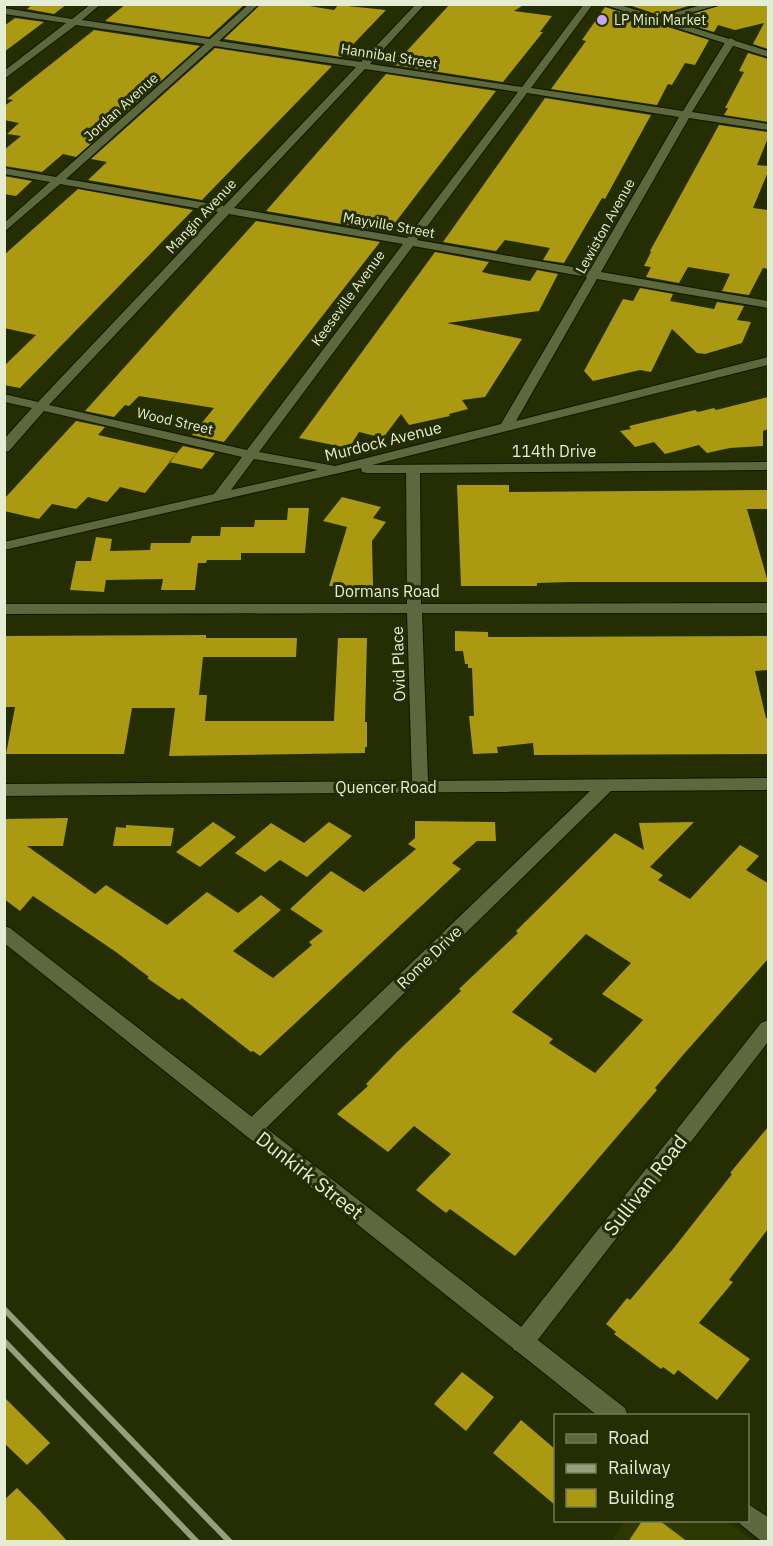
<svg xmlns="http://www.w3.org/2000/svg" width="773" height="1546" font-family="'IBM Plex Sans',sans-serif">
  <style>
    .built { fill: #2d3801 }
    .building { fill: #ab9911; fill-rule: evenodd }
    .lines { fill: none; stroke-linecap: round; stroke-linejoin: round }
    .minor-casing { stroke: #0f1500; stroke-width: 2 }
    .secondary-casing { stroke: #0f1500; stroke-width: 2 }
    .minor { fill: #5d683c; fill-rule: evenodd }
    .secondary { fill: #5d683c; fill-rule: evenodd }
    .rail { stroke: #959e7d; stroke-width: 6 }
    .poi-dot { fill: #c3a7f2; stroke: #252e02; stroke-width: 2 }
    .labels { text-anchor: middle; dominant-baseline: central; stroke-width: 6; stroke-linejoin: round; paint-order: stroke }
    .far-poi-label { font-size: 14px; fill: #e4ecd4; stroke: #252e02; text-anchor: start }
    .far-street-label { font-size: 14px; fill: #e4ecd4; stroke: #252e02 }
    .street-label { font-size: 16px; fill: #e4ecd4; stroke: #252e02 }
    .near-street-label { font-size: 20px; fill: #e4ecd4; stroke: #252e02 }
  </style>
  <rect width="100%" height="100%" fill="#252e02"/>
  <!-- built -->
  <path class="built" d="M626 1520 726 1521 754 1541 611 1542Z"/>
  <!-- building -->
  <path class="building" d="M33 4H67L54 14 27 9Z
    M126 4H245L209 37 105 21Z
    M261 4H297L334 10 338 5 386 10 341 57 224 39Z
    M450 4H525L514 11 552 16 540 32H543L503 82 394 65Z
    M626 4H695L659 15Z
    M724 4H768V49L753 44 764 23 735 30 718 25 714 32 674 20Z
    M605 7 709 40 695 65 685 63 672 85 668 84 657 105 551 89 586 41 582 40Z
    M15 18 44 22 4 52V26Z
    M94 30 200 46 76 157 63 154 42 172 4 166V150L21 136 7 134 19 123 4 120V106L13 100 7 99Z
    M215 48 332 66 202 200 88 180 107 162 91 159Z
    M748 53 768 59V122L724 115 728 108H725L744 72 739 71Z
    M386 74 496 91 388 232 266 211Z
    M545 98 651 115 605 199 602 198 564 263 543 260 550 248 505 240 496 251 443 242Z
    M719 125 768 132V138L757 165 768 166V172L753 208 768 210V269L763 268 749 295 722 291 730 274 688 267 679 283 646 277 651 267 644 266 651 252 650 251Z
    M4 176 32 181 16 196 4 194Z
    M78 189 193 210 20 388 4 385V366L36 335 4 328V255Z
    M256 221 380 242 224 442 192 435 214 408 139 396 129 406 125 405 114 417 85 411Z
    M435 252 489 262 482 272 490 274 530 281 537 270 558 274 539 311 447 323 522 339 485 397 462 400 468 409 449 414 450 416 409 425 401 414 383 438 359 432 351 445 343 447 299 438Z
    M640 288 673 294 670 301 714 309 717 302 744 306 737 320 751 322 742 343 705 354 697 353 672 329 651 372 640 370 593 381 584 371 623 299 633 301Z
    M768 397V429L763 431V446L730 448 707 453 699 445 665 454 654 442 635 447 620 431 631 429 629 426 695 410 698 412 714 408 716 410Z
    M76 421 105 427 98 435 177 453 145 493 120 487 107 502 88 497 76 509 52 504 39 519 4 511V499Z
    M183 446 215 453 202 469 169 462Z
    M457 485H509V492L768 490V509H747L768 582H571L537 583V586H461Z
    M342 497 381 507 373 518 386 522 372 541 373 586H329L347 527 323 521Z
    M288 508H309L305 553H241V560H207L206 563H198L195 590H161L163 579 106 580 104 592 70 590 76 561H91L96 537 112 539 110 551 150 550 151 543H190L192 536H220L221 527H254L255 520H287Z
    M455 631 488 632V637L768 636V670L755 671 766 718H768V754L534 755 533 743 497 747 498 753 473 754 469 716H474L472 668H468V664H465L463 651H455Z
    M206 635V638H297L296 657H203L199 695H207L205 721H334L338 638H367L365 722H367V747H365V753L169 756 175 708H132L124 754H6L15 707H4V636Z
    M68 818 63 846H27L95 894 106 885 167 925 207 892 238 913 261 895 281 910 233 951 273 978 312 945 309 942 323 931 290 909 331 871 364 892 416 849 408 844 415 838V821L495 822 496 841H477L452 863 461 869 260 1056 253 1051 251 1052 182 998 179 1000 147 978 149 977 116 952 33 896 20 911 4 899V819Z
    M213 822 236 837 200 867 176 852Z
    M329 822 352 836 307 877 280 860 265 872 235 853 271 823 304 843Z
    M694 822 650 867 663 875 658 880 690 899 740 845 759 856 746 870 768 883V959L683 1055 655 1088 657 1090 515 1256 450 1209 446 1213 416 1190 451 1154 414 1126 388 1152 337 1114 368 1086 366 1084 397 1052 461 991 459 989 518 933 516 931 615 833 644 850 639 823ZM586 934 631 963 602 994 643 1020 595 1073 549 1043 553 1039 512 1012Z
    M126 825 174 828 171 846H113L116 827 126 828Z
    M768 1127V1229L729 1280 733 1282 699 1323 750 1359 717 1400 678 1370 674 1375 663 1367 661 1369 614 1334 616 1332 606 1324 627 1298 630 1300 673 1249 732 1174 730 1173Z
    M462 1372 494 1397 466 1431 434 1404Z
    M4 1397 50 1443 27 1465 4 1443Z
    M521 1420 555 1449V1505L493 1453Z
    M17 1488 40 1511 68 1542H4V1500Z
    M642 1521H660L688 1542H628Z"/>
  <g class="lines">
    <!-- minor casing -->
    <g class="minor-casing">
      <path id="minor" d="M91 4H101L82 20 210 39 249 4H259L219 41 361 62 416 4H425L370 64 522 87 584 4H593L531 88 683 111 726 41 731 38 736 41 692 112 768 124V130L689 118 601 272 768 301V308L597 279 516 421 768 357V365L372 465 768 462V470L420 473 421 604 768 603V613H422L428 781 768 778V790L611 791 259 1135 252 1138 245 1135 242 1129 245 1123 590 791 4 796V784L412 781 407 613 4 614V604H407L406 473H367L362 472 361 468 4 550V542L214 494 242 457 44 411 9 451 4 452V439L32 408 4 402V394L38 402 218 212 60 184 4 232V223L50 182 4 174V168L56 177 205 44 76 25 4 79V71L66 23 4 14V8L72 19ZM214 46 356 67 224 206 66 179ZM365 69 518 92 407 238 234 208ZM527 93 679 117 590 270 417 240ZM229 214 403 244 247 450 49 405ZM413 246 587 277 501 424 335 466 259 452ZM254 459 318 470 231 490Z
        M705 4H722L657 22 652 19Z
        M768 1020V1042L530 1350 522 1353 514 1350 511 1343 514 1336 761 1023Z"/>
    </g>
    <!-- secondary casing -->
    <g class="secondary-casing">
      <path id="secondary" d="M602 4H617L768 51V57Z
        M4 926 10 928 625 1408 628 1416H598L4 943Z
        M748 1504 768 1517V1542L760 1540 740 1524 738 1520H748Z"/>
    </g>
    <!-- minor -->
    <use href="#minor" class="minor"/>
    <!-- secondary -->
    <use href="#secondary" class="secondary"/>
    <!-- rail -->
    <path class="rail" d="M4 1309 230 1542
      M4 1341 197 1542"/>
  </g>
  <!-- markers -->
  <circle class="poi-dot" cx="602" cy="20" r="6"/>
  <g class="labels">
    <!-- far-poi labels -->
    <g class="far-poi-label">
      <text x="614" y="20">LP Mini Market</text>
    </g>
    <!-- far-street labels -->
    <g class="far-street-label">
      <text transform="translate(389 56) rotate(9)">Hannibal Street</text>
      <text transform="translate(121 107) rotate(-42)">Jordan Avenue</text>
      <text transform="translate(201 216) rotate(-47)">Mangin Avenue</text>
      <text transform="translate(389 225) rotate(10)">Mayville Street</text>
      <text transform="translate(605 226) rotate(-61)">Lewiston Avenue</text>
      <text transform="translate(348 298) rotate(-54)">Keeseville Avenue</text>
      <text transform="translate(175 421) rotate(13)">Wood Street</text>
    </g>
    <!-- street labels -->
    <g class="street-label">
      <text transform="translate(383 441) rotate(-14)">Murdock Avenue</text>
      <text x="554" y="451">114th Drive</text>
      <text x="387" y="591">Dormans Road</text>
      <text transform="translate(398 664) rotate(-92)">Ovid Place</text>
      <text x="386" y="787">Quencer Road</text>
      <text transform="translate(429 957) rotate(-44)">Rome Drive</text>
    </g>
    <!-- near-street labels -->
    <g class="near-street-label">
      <text transform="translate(310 1175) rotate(38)">Dunkirk Street</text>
      <text transform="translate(645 1185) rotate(-52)">Sullivan Road</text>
    </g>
  </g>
  <!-- border -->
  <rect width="773" height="1546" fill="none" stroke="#e4ecd4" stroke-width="12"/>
  <!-- legend -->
  <rect x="554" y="1414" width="195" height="108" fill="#252e02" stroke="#717a56" stroke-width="1.5"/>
  <rect x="566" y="1434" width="30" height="9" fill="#5d683c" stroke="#717a56" stroke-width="1.5"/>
  <text x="608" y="1444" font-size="18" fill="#e4ecd4">Road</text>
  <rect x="566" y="1464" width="30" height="9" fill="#959e7d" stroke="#717a56" stroke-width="1.5"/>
  <text x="608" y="1474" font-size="18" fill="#e4ecd4">Railway</text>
  <rect x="566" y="1489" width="30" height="18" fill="#ab9911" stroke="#717a56" stroke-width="1.5"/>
  <text x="608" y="1504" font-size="18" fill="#e4ecd4">Building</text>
</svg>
